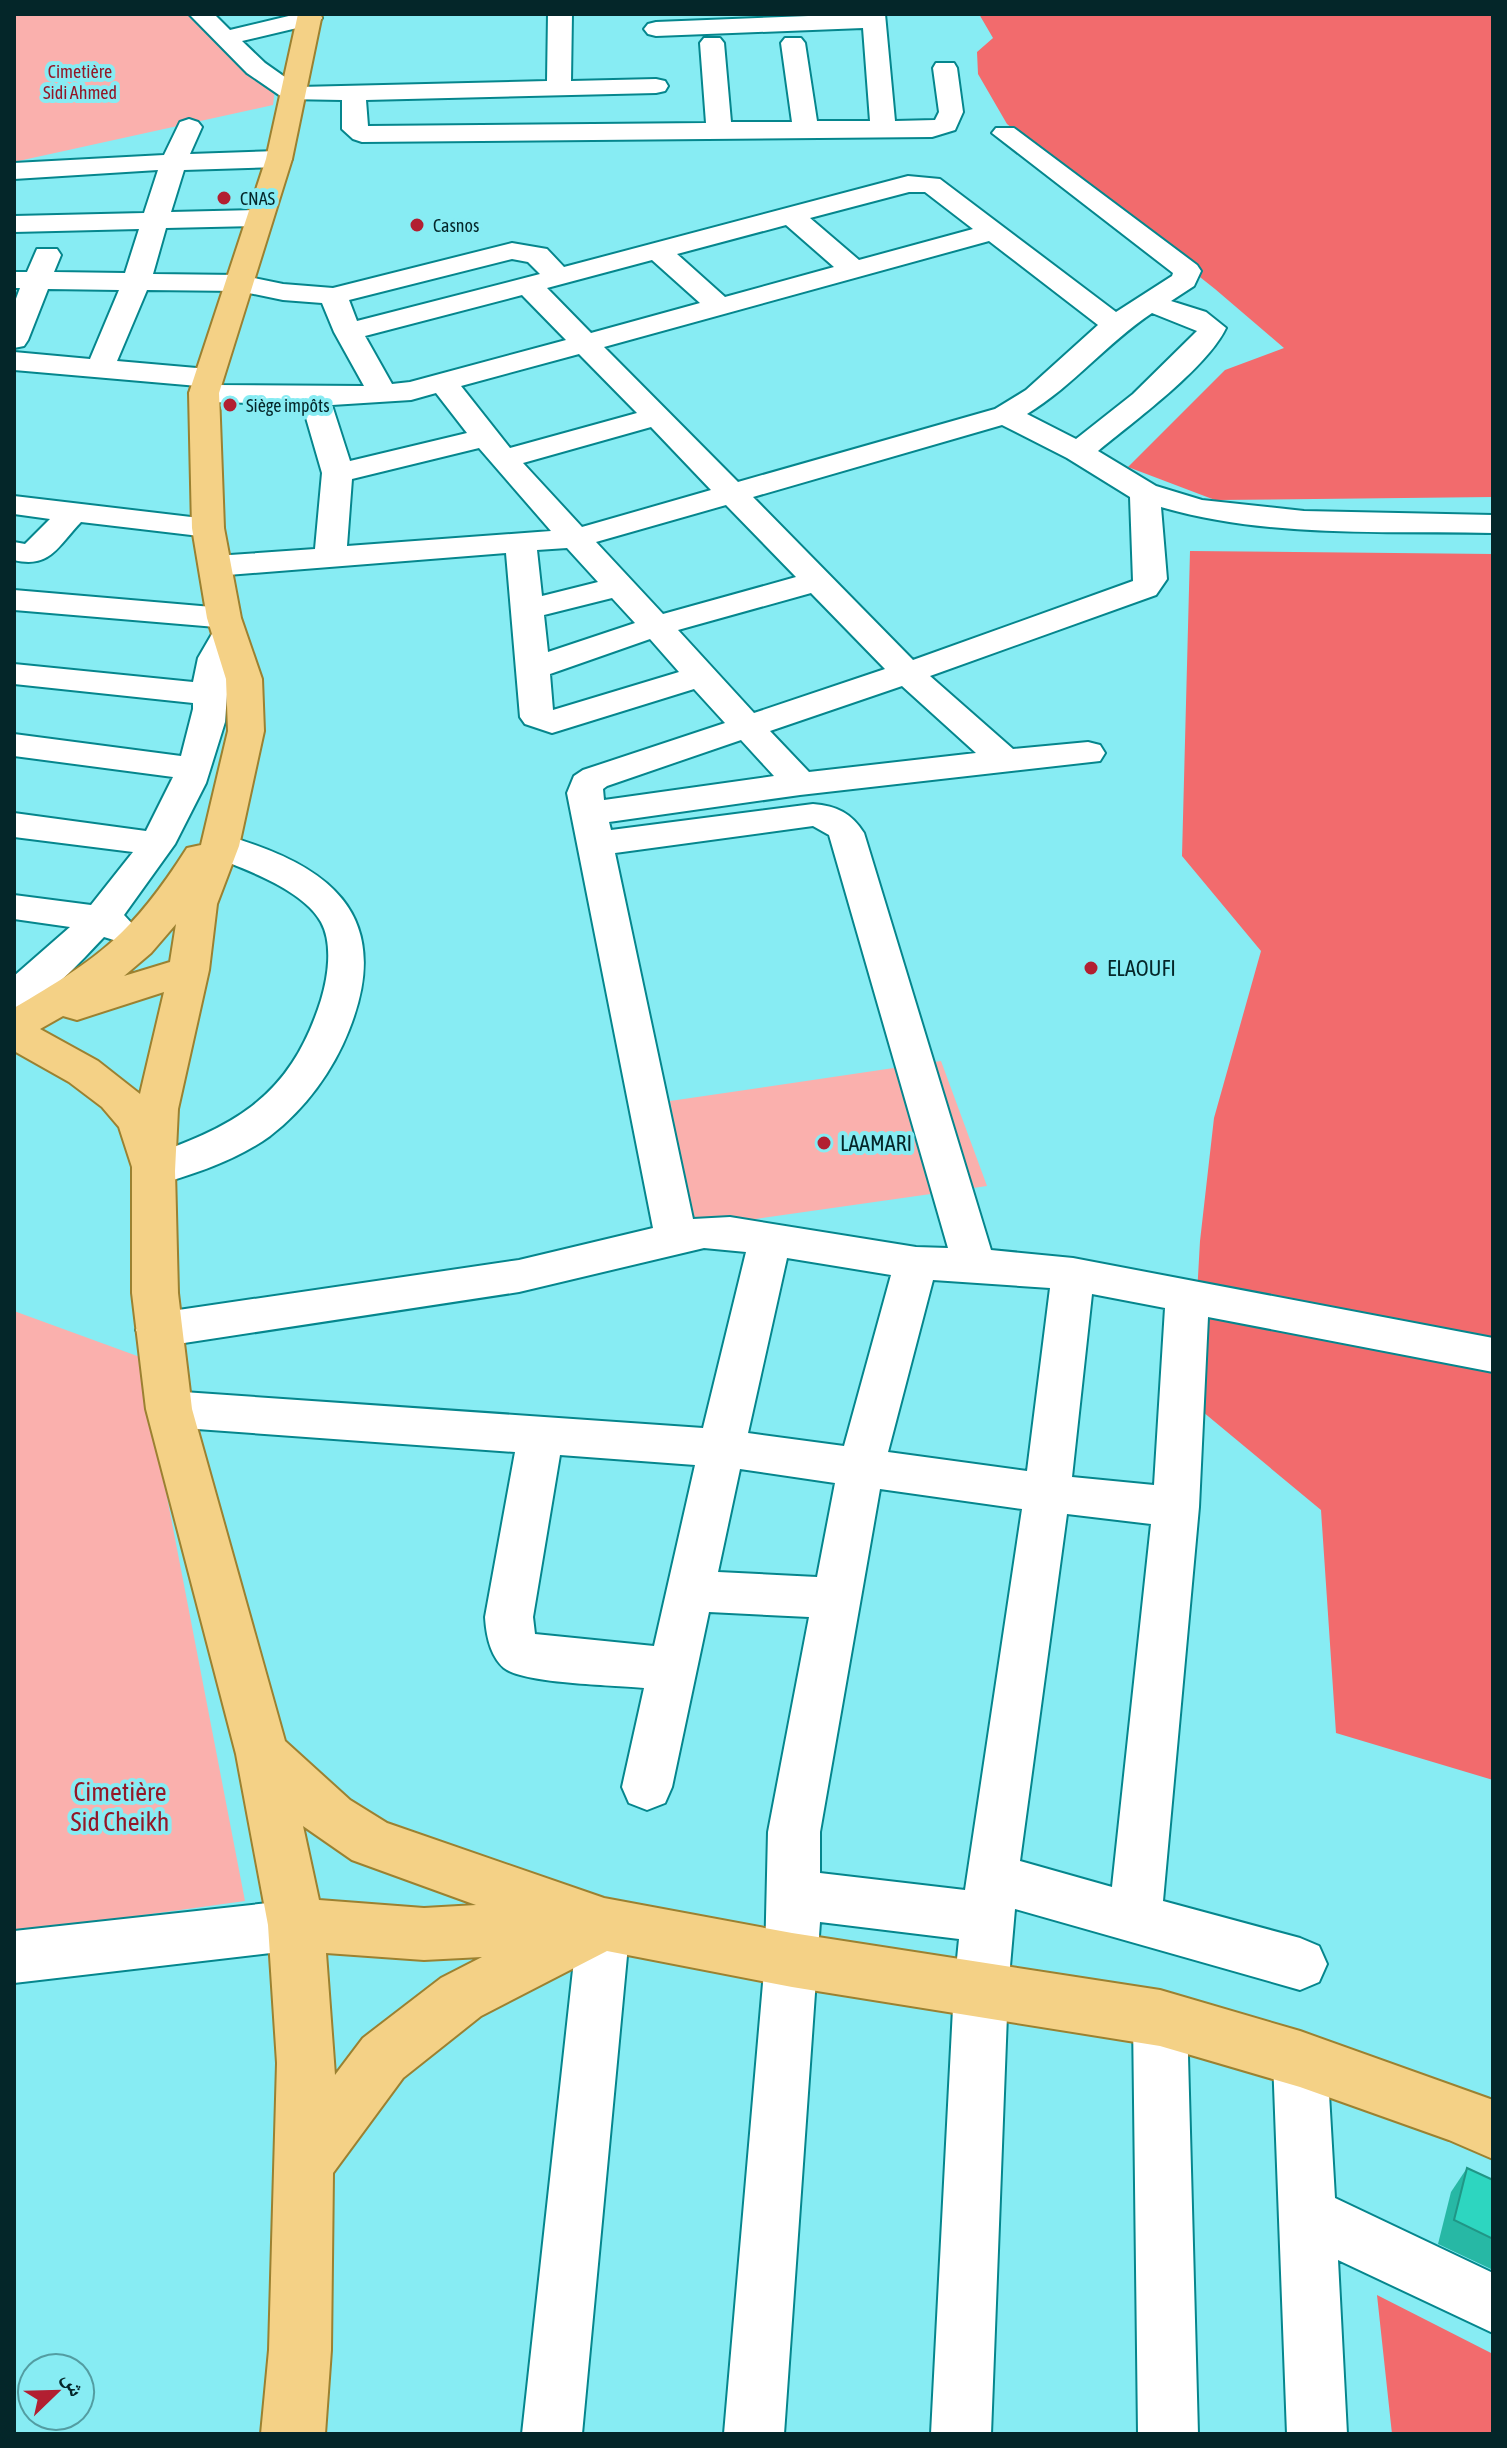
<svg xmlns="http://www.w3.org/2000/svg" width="1507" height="2448" font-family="'Asap Condensed','Noto Naskh Arabic',sans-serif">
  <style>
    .green { fill: #fab0ad }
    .forest { fill: #f26b6d }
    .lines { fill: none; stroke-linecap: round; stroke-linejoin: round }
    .minor-casing { stroke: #05868d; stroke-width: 4 }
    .major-casing { stroke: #9b8131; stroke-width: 4 }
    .minor { fill: #fff; fill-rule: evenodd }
    .major { fill: #f4d186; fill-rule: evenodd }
    .wall { fill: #27b8a5 }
    .building { fill: #2dd6c0; stroke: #209686; stroke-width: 2 }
    .poi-dot { fill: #b21f31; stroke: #87ecf3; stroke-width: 3 }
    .labels { text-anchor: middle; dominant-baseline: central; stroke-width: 8; stroke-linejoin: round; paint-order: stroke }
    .far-park-label { font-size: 18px; fill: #941727; stroke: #87ecf3 }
    .far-poi-label { font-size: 18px; fill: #042629; stroke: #87ecf3; text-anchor: start }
    .poi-label { font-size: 22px; fill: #042629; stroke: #87ecf3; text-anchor: start }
    .near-park-label { font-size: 26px; fill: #941727; stroke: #87ecf3 }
  </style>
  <rect width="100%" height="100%" fill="#87ecf3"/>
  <!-- green -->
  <path class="green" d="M14 14H198L275 89 273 105 14 162Z
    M941 1061 987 1186 692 1228 670 1101Z
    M14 1311 140 1357 245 1901 14 1933Z"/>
  <!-- forest -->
  <path class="forest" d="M979 14H1493V497L1215 500 1128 467 1225 370 1284 348 1215 289 1007 124 978 74 977 52 993 38Z
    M1190 551 1493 554V1780L1336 1733 1321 1510 1191 1402 1200 1241 1214 1118 1261 951 1182 856Z
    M1377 2295 1493 2354V2434H1392Z"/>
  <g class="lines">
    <!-- minor casing -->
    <g class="minor-casing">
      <path id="minor" d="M189 14H214L230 30 297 14H319L322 18 318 23 242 41 265 63 299 87 547 81 548 14H572L571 81 656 79 665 81 668 86 665 91 656 93 366 100 368 126 706 123 700 43 704 38H720L724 43 731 122H792L781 43 785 38H801L805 43 817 121H870L863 28 656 36 648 34 644 29 648 24 656 22 861 14H885L895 121 935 120 939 112 933 68 936 63H954L957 68 963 112 955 130 932 137 362 142 353 139 342 129V100L285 99 247 73Z
        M189 119 198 122 202 127 190 154 279 151 288 154 292 159 288 164 279 167 184 170 171 212 258 210 267 212 271 218 267 224 258 226 166 228 153 274 239 275 283 284 333 288 512 243 547 249 564 267 908 176 940 179 1116 312 1172 276 1173 273 992 133 996 128H1014L1197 265 1201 271 1194 286 1171 301 1206 312 1226 328C1207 368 1133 422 1098 451L1156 486 1202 500 1304 511 1493 515V533C1384 531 1267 538 1161 507L1167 579 1156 595 930 676 1013 749 1088 742 1100 745 1105 753 1100 761 800 795 609 822 611 830 813 804C837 806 851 813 864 833L991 1250 1073 1258 1493 1338V1372L1208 1317 1199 1507 1163 1901 1300 1938 1319 1946 1327 1964 1319 1982 1300 1990 1015 1909 1008 1989 991 2434H931L954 1989 959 1939 820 1922 784 2434H724L765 1960 768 1832 809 1617 709 1612 672 1787 665 1803 647 1810 629 1803 622 1787 644 1688C615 1685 524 1684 504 1668 490 1656 486 1634 485 1617L515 1452 169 1427 153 1422 147 1409 153 1396 169 1391 703 1428 746 1252 704 1248 519 1292 158 1347 143 1342 136 1330 143 1318 158 1313 519 1260 653 1228 567 793 574 776 583 770 725 723 694 689 552 733 525 724 520 717 506 553 215 576 204 573 199 566 204 559 215 556 315 549 322 473 302 404 204 402 194 399 189 393 198 386 14 370V352L90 359 119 290 48 289 28 340 24 346 14 348V304L20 288H14V272H27L37 249H57L61 255 54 272 125 273 139 229 14 232V216L144 213 158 170 14 179V163L164 155 180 122ZM909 192H925L973 229 859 260 810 218ZM786 225 834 267 725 297 677 254ZM989 241 1098 325 1026 390 995 409 738 482 604 347ZM512 259 528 262 540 274 357 321 349 300ZM652 260 700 303 591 333 547 288ZM147 290 239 291 283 300 322 303 334 332 364 386 217 385 222 378 218 372 208 369 117 361ZM522 295 566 340 410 382 392 384 365 336ZM1152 313 1197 331 1133 394 1076 439 1027 414C1073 386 1107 343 1152 313ZM579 354 637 413 510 448 461 386ZM436 393 467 433 350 461 332 405 411 400ZM1002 425 1067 458 1130 497 1133 581 913 660 753 497ZM651 427 711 490 582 527 523 463ZM479 448 551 531 347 546 352 479ZM726 505 796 577 663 614 596 542ZM567 548 598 582 542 596 537 550ZM811 593 885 669 754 713 678 630ZM612 598 635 623 548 652 544 615ZM650 639 679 672 553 710 550 674ZM902 686 976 753 809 772 770 731ZM741 740 774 776 604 800 603 789 607 786ZM813 826 829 835 948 1248 916 1247 730 1217 693 1219 615 853ZM787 1258 891 1275 844 1446 748 1433ZM933 1280 1050 1288 1027 1471 888 1452ZM1092 1294 1165 1308 1154 1485 1072 1477ZM560 1455 695 1465 654 1646 535 1634 533 1617ZM740 1469 835 1483 817 1577 718 1572ZM880 1489 1022 1509 965 1890 820 1873V1832ZM1067 1514 1151 1524 1112 1887 1020 1861Z
        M14 496 208 519 219 521 224 528 219 535 208 537 81 522C58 546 50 569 14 560V542L25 544 50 519 14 514Z
        M14 590 224 608 236 611 240 618 233 625 240 627 244 634 229 667 225 722 206 783 175 844 124 915 136 928 130 937 117 941 104 937C80 962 48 999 14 1009V976L70 927 14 919V895L91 905 133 852 14 837V813L146 831 173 777 14 756V734L181 756 193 709V703L14 684V664L193 682 198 658 216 627 14 610Z
        M220 834C326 863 396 912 349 1030 333 1071 305 1109 270 1136 235 1161 194 1174 153 1186L138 1182 132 1171 138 1160C232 1127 289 1101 321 1000 328 977 333 944 321 922 302 888 241 868 207 854L202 846 207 838Z
        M604 1899 623 1906 630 1924 582 2434H522L578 1924 585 1906Z
        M296 1900 315 1907 322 1925 315 1943 296 1950 14 1983V1931Z
        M1160 1992 1179 1999 1187 2018 1198 2434H1138L1133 2018 1141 1999Z
        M1300 2032 1319 2040 1327 2059 1335 2198 1493 2273V2333L1338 2260 1347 2434H1287L1273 2059 1281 2040Z"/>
    </g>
    <!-- major casing -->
    <g class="major-casing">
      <path id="major" d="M298 14H322L292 159 219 393 224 528 241 618 262 679 264 731 239 846 217 904 209 970 178 1109 175 1171 178 1293 192 1409 285 1741 350 1800 387 1823 604 1898 792 1933 1160 1990 1300 2031 1493 2100V2159L1449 2140 1300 2087 1160 2046 792 1987 607 1951 481 2016 403 2078 333 2173 331 2350 325 2434H261L269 2350 277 2063 268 1925 236 1754 146 1409 132 1293V1167L119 1127 102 1107 69 1082 14 1051V1008C100 958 133 933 187 848L201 845 228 731 226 679 207 618 192 528 189 393 266 159ZM176 924 170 962 124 976 151 953ZM164 992 140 1094 98 1061 40 1029 63 1016 77 1020ZM303 1826 352 1860 476 1905 424 1908 319 1900ZM326 1953 424 1960 482 1957 441 1978 363 2038 335 2075Z"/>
    </g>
    <!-- minor -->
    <use href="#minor" class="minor"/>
    <!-- major -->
    <use href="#major" class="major"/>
  </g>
  <!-- wall -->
  <path class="wall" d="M1467 2168 1493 2180V2270L1438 2244 1451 2192Z"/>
  <!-- building -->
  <path class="building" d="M1467 2168 1493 2180V2239L1454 2220Z"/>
  <!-- markers -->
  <g class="poi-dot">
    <circle cx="224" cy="198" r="8"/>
    <circle cx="417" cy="225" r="8"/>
    <circle cx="230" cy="405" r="8"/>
    <circle cx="1091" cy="968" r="8"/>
    <circle cx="824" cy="1143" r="8"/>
  </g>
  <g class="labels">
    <!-- far-park labels -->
    <g class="far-park-label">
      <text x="80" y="71">Cimetière<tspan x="80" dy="21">Sidi Ahmed</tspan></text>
    </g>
    <!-- far-poi labels -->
    <g class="far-poi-label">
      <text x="240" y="198">CNAS</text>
      <text x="433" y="225">Casnos</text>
      <text x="246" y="405">Siège impôts</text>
    </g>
    <!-- poi labels -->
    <g class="poi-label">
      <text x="1107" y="968">ELAOUFI</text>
      <text x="840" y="1143">LAAMARI</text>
    </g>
    <!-- near-park labels -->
    <g class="near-park-label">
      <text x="120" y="1792">Cimetière<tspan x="120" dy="30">Sid Cheikh</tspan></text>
    </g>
  </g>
  <!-- border -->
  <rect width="1507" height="2448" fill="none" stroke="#042629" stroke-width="32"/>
  <!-- north arrow -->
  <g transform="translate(56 2392) rotate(67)"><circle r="38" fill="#87ecf3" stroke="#539da2" stroke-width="2"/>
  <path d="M0-6L14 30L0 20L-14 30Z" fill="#b21f31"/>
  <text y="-12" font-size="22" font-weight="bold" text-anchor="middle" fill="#042629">ش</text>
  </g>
</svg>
